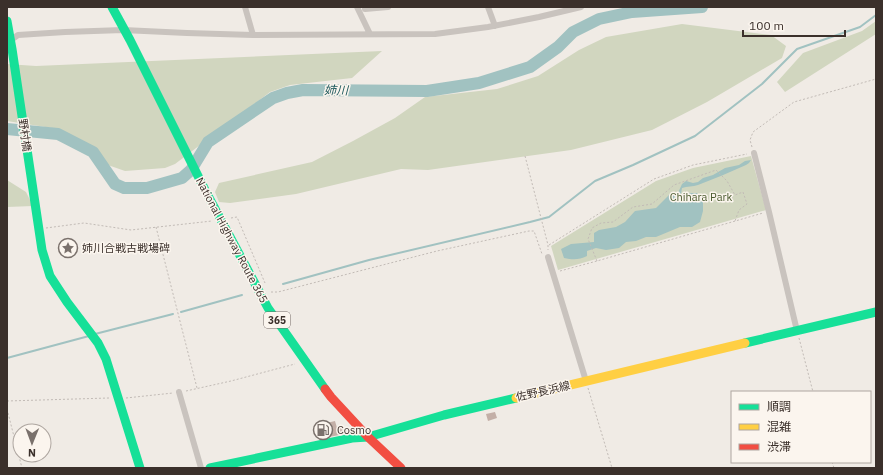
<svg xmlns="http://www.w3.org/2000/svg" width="883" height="475" font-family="'IBM Plex Sans','Noto Sans JP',sans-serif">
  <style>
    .green { fill: #d1d6bf }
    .water { fill: #a1c2c1 }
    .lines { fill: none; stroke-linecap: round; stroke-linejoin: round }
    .stream { stroke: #a1c2c1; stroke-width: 2 }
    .river { stroke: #a1c2c1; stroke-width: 12 }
    .building { fill: #c3afa7 }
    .path { stroke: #c2bbb6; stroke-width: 1; stroke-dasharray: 2 2; stroke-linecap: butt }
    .street { stroke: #c9c3be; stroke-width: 6 }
    .fast { stroke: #16e098; stroke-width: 9 }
    .slow { stroke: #ffcf43; stroke-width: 9 }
    .jam { stroke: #f24e42; stroke-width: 9 }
    .labels { text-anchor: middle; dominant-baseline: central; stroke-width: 3; stroke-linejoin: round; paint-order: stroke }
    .shield { fill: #fbf5ee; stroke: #756b66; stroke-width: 1 }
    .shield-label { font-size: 10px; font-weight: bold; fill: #3b302b }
    .street-label { font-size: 11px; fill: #3b302b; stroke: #fbf5ee }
    .park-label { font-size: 11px; fill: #4a5a2e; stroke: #fbf5ee }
    .poi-label { font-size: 11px; fill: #3b302b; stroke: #fbf5ee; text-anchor: start }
    .water-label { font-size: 12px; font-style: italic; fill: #1f5a5e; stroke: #fbf5ee }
  </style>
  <rect width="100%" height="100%" fill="#f0ebe5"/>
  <!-- green -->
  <path class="green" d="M876 21V34L785 92 777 82 803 53 862 31Z
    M682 24 771 35 786 46 782 58 707 102 652 130 571 150 428 170 401 169 296 194 230 203 219 202 215 192 219 183 312 162 353 141 395 118 425 97 497 89 538 76 579 50 606 37Z
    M382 51 352 78 290 85 270 92 175 164 165 168 125 171 105 164 92 146 52 128 7 121V64L36 66Z
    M751 156 766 210 558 270 551 246 656 181 693 168Z
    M7 180 26 192 33 206 7 207Z"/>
  <!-- water -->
  <path class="water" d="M751 160 749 163 746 165C730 172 714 179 698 185 693 187 687 186 682 188L681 194 684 195 686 193H697L703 201V211L700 222 692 227H680L656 237H646L636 241 626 242 619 248 606 250 596 248 587 251V256C579 260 573 260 564 258L561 249 571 244 594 242V233L599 230 616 227 625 222 635 211 656 208 671 193H678L682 184 686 181 693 183 698 182 703 178 713 175 725 168 739 165 745 161Z"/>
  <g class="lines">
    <!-- stream -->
    <path class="stream" d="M283 284 369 260 530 222 549 217 595 181 633 165 695 136 762 84 797 49 860 27 876 15
      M181 312 242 295
      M95 334 173 314
      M7 358 89 336"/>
    <!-- river -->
    <path class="river" d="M7 129 58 134 93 152 115 184 124 188H147L182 178 191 170 208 142 273 98 287 93 303 90 427 91 479 83 530 67 558 47 573 32 599 19 632 12 702 7"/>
  </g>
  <!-- building -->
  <path class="building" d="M495 412 497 418 488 421 486 414Z
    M335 421 337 428 344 427 347 431 344 434 329 437 328 431 319 433 318 431 315 432 314 426Z"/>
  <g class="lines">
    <!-- path -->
    <path class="path" d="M752 147 750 140 753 132 794 102 876 79
      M525 156 548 245V250
      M231 218 237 217 265 283
      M156 227 197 388
      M46 228 84 223 131 230 212 221
      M549 245 654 179 693 165 747 154
      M597 261 588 239 592 228 601 223 613 222 633 207 652 204 674 185 716 170 727 181 735 195 743 192 747 204 739 210 735 221
      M560 271 597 261 763 213
      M271 292H278L437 251 529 231H534L542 254
      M799 338 813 392
      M588 388 612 468
      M186 391 231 381 295 364
      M126 398 173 393
      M7 401 109 398
      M7 409 22 468
      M832 462 834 468"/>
    <!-- street -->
    <path class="street" d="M245 7 253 35
      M357 7 370 34
      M365 7V9L388 7
      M488 7 495 26
      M11 40 18 35 65 32 123 30 187 33 253 35 435 34 488 27 539 17 581 7
      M754 153 769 212 797 331
      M548 257 586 381
      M179 392 201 468"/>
    <!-- fast -->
    <path class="fast" d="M112 7 130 40 205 190 268 308 325 389
      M7 21 12 49 42 250 50 276 67 302 98 343 106 359 140 468
      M745 343 876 312
      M210 468 352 438 368 437 444 415 516 398"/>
    <!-- slow -->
    <path class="slow" d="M516 398 745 343"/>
    <!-- jam -->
    <path class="jam" d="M325 389 331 397 368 437 401 468"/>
  </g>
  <!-- icons -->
  <defs>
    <g id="sight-ring" transform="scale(1)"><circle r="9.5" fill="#fbf5ee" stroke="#7a716c" stroke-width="1.5"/><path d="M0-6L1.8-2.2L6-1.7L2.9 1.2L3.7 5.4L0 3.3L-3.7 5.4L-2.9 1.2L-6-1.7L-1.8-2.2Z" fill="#7a716c"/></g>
    <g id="fuel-ring" transform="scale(1)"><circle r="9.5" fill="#fbf5ee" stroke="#7a716c" stroke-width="1.5"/><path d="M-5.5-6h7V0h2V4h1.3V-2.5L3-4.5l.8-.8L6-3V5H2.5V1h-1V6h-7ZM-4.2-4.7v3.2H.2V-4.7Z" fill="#7a716c"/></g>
  </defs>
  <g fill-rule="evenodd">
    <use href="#sight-ring" x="68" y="248"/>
    <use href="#fuel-ring" x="323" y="430"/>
  </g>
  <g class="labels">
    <!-- shield labels -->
    <rect class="shield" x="264" y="312" width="26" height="16" rx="3"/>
    <g class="shield-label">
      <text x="277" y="320">365</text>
    </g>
    <!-- street labels -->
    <g class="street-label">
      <text transform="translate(25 135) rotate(82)">野村橋</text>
      <text transform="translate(232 240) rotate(62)">National Highway Route 365</text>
      <text transform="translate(543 391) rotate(-13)">佐野長浜線</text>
    </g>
    <!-- park labels -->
    <g class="park-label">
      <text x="701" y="197">Chihara Park</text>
    </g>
    <!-- poi labels -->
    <g class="poi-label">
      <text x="82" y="248">姉川合戦古戦場碑</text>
      <text x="337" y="430">Cosmo</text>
    </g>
    <!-- water labels -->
    <g class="water-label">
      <text transform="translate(336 90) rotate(1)">姉川</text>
    </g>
  </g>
  <!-- border -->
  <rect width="883" height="475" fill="none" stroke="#3b302b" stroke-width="16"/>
  <!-- legend -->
  <rect x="731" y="391" width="140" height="72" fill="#fbf5ee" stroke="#aea6a0"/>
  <rect x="739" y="404" width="20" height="6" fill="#16e098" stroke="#aea6a0"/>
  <text x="767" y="411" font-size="12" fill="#3b302b">順調</text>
  <rect x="739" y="424" width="20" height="6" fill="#ffcf43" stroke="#aea6a0"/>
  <text x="767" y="431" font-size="12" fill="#3b302b">混雑</text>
  <rect x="739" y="444" width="20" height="6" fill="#f24e42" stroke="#aea6a0"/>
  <text x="767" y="451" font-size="12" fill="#3b302b">渋滞</text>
  <!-- north arrow -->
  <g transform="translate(32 443) rotate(181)"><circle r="19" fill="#fbf5ee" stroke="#aea6a0"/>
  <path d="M0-3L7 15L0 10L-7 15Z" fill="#7a716c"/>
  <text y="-6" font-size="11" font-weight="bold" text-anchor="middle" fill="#3b302b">N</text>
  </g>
  <!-- scale -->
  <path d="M743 30v6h102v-6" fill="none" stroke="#3b302b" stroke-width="2"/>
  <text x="749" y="30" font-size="12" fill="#3b302b" stroke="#fbf5ee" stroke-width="3" paint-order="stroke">100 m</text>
</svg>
